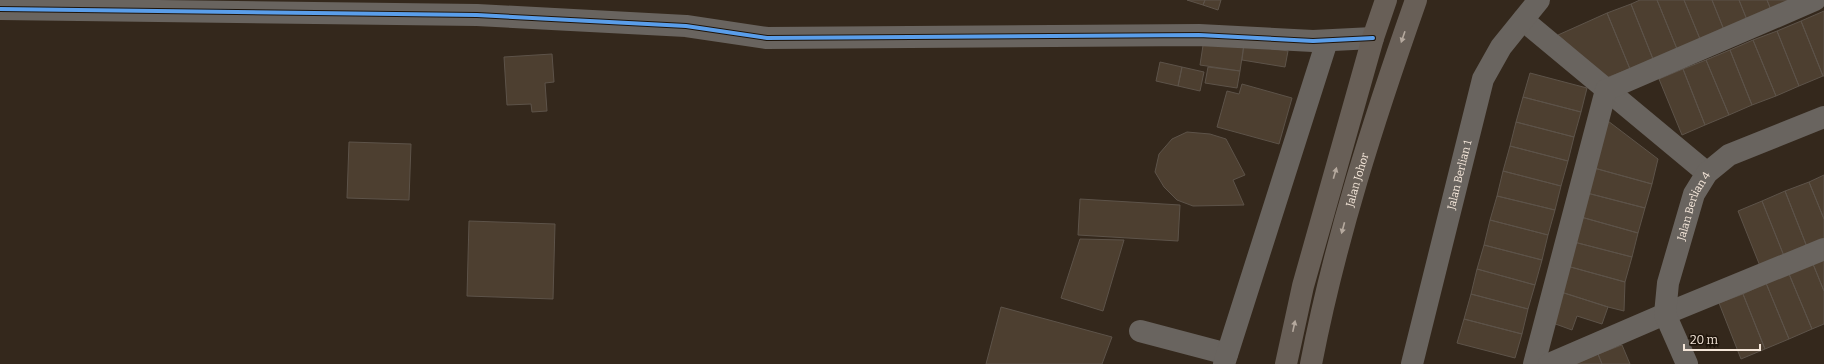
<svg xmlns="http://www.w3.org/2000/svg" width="1824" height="364" font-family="Bitter,serif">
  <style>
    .building { fill: #4d3f30; stroke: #5d5349 }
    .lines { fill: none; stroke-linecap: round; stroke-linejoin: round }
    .minor { stroke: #69645f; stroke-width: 22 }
    .highway { stroke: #685f57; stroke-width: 22 }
    .cycleway-casing { stroke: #1e140a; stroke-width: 6 }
    .cycleway { stroke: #5a9eea; stroke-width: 4 }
    .oneway { fill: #b5a99e }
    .labels { text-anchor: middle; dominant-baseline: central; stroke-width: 4; stroke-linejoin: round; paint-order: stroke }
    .street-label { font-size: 11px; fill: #f4e6d9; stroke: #1e140a }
  </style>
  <rect width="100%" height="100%" fill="#34281c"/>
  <!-- building -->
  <path class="building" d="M1187 0H1205L1203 5Z
    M1205 0H1221L1218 10 1203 5Z
    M1640 0H1657L1677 49 1653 59 1631 4Z
    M1657 0H1684L1700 39 1677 49Z
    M1684 0H1712L1724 30 1700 39Z
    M1712 0H1739L1747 20 1724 30Z
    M1739 0H1767L1771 10 1747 20Z
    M1767 0H1794L1771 10Z
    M1631 4 1653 59 1630 69 1607 13Z
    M1824 11V76H1823L1801 21Z
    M1607 13 1630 69 1606 78 1558 35Z
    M1801 21 1823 76 1799 86 1777 31Z
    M1777 31 1799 86 1776 96 1753 40Z
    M1204 39 1244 44 1240 71 1200 65Z
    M1753 40 1776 96 1752 105 1730 50Z
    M1244 44 1288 51 1285 67 1242 60Z
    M1730 50 1752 105 1729 115 1706 60Z
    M552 54 554 82 545 83 547 111 532 112 531 104 507 105 504 57Z
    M1706 60 1729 115 1705 125 1683 69Z
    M1160 62 1182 67 1178 86 1156 81Z
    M1182 67 1204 72 1200 91 1178 86Z
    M1208 67 1240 71 1237 88 1205 83Z
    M1683 69 1705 125 1682 135 1659 79Z
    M1530 73 1587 88 1581 112 1523 97Z
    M1242 84 1292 98 1279 144 1217 127 1227 91 1239 94Z
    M1523 97 1581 112 1574 137 1516 122Z
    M1608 121 1658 159 1652 184 1594 168Z
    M1516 122 1574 137 1568 161 1510 146Z
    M1187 132 1210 134 1226 139 1245 175 1233 180 1244 205 1193 206 1177 200 1164 187 1155 172 1159 154 1172 139Z
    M349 142 411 144 409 200 347 198Z
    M1510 146 1568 161 1561 186 1503 171Z
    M1594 168 1652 184 1645 208 1587 193Z
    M1503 171 1561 186 1555 210 1497 196Z
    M1824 175V219L1809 182Z
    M1809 182 1824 219V240L1807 247 1785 191Z
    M1785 191 1807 247 1784 256 1762 201Z
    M1587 193 1645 208 1638 233 1581 217Z
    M1497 196 1555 210 1548 235 1490 220Z
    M1080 199 1180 205 1178 241 1078 235Z
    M1762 201 1784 256 1760 266 1738 211Z
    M1581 217 1638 233 1632 257 1574 242Z
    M1490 220 1548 235 1542 260 1484 245Z
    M469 221 555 224 553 299 467 296Z
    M1080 239 1124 240 1103 311 1061 298Z
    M1574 242 1632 257 1625 282 1567 266Z
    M1484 245 1542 260 1535 285 1477 269Z
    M1824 260V291L1813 264Z
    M1813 264 1824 291V324L1812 329 1789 274Z
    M1567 266 1625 282 1624 311 1608 307 1561 292Z
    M1477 269 1535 285 1528 309 1471 294Z
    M1789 274 1812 329 1789 339 1766 283Z
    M1766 283 1789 339 1765 349 1743 294Z
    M1561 292 1608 307 1602 324 1577 316 1572 330 1550 322Z
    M1471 294 1528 309 1522 334 1464 319Z
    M1743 294 1765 349 1741 359 1719 303Z
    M1001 307 1112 337 1102 364H986Z
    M1464 319 1522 334 1515 358 1457 343Z
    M1622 345 1630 364H1602L1598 354Z
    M1598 354 1602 364H1575Z"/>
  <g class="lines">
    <!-- minor -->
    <g class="minor">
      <path d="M0 9 477 15 686 26 767 38 1199 35 1313 41 1373 38"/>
      <path d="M1523 20 1707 173"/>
      <path d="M1140 331 1227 354"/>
      <path d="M1224 364 1327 41"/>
      <path id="s1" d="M1412 364 1483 79 1501 47 1539 0"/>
      <path d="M1534 364 1606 90 1815 0"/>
      <path d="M1549 364 1665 314 1824 249"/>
      <path id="s2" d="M1687 364 1665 314 1668 283 1694 194 1707 173 1729 155 1824 117"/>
    </g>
    <!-- highway -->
    <g class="highway">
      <path d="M1286 364 1303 286 1373 38 1386 0"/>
      <path id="s3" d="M1311 364C1335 240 1374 119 1416 0"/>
    </g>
    <!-- cycleway casing -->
    <g class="cycleway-casing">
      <path id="cycleway" d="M0 9 477 15 686 26 767 38 1199 35 1313 41 1373 38"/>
    </g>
    <!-- cycleway -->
    <use href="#cycleway" class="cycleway"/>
  </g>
  <!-- one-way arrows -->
  <defs><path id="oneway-solid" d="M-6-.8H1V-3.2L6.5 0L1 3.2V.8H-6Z"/></defs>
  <g class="oneway">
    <use href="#oneway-solid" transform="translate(1403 37) rotate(109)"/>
    <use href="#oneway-solid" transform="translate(1335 173) rotate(-74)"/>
    <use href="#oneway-solid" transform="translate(1343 228) rotate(105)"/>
    <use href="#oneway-solid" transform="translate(1294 326) rotate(-78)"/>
  </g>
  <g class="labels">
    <!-- street labels -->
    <g class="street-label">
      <text stroke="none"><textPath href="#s1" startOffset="195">Jalan Berlian 1</textPath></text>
      <text stroke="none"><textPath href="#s3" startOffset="190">Jalan Johor</textPath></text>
      <text stroke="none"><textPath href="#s2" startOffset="167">Jalan Berlian 4</textPath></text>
    </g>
  </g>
  <!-- scale -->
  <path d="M1684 344v6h76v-6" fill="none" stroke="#f4e6d9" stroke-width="2"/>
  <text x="1690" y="344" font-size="12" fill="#f4e6d9" stroke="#1e140a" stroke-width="3" paint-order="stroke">20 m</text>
</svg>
